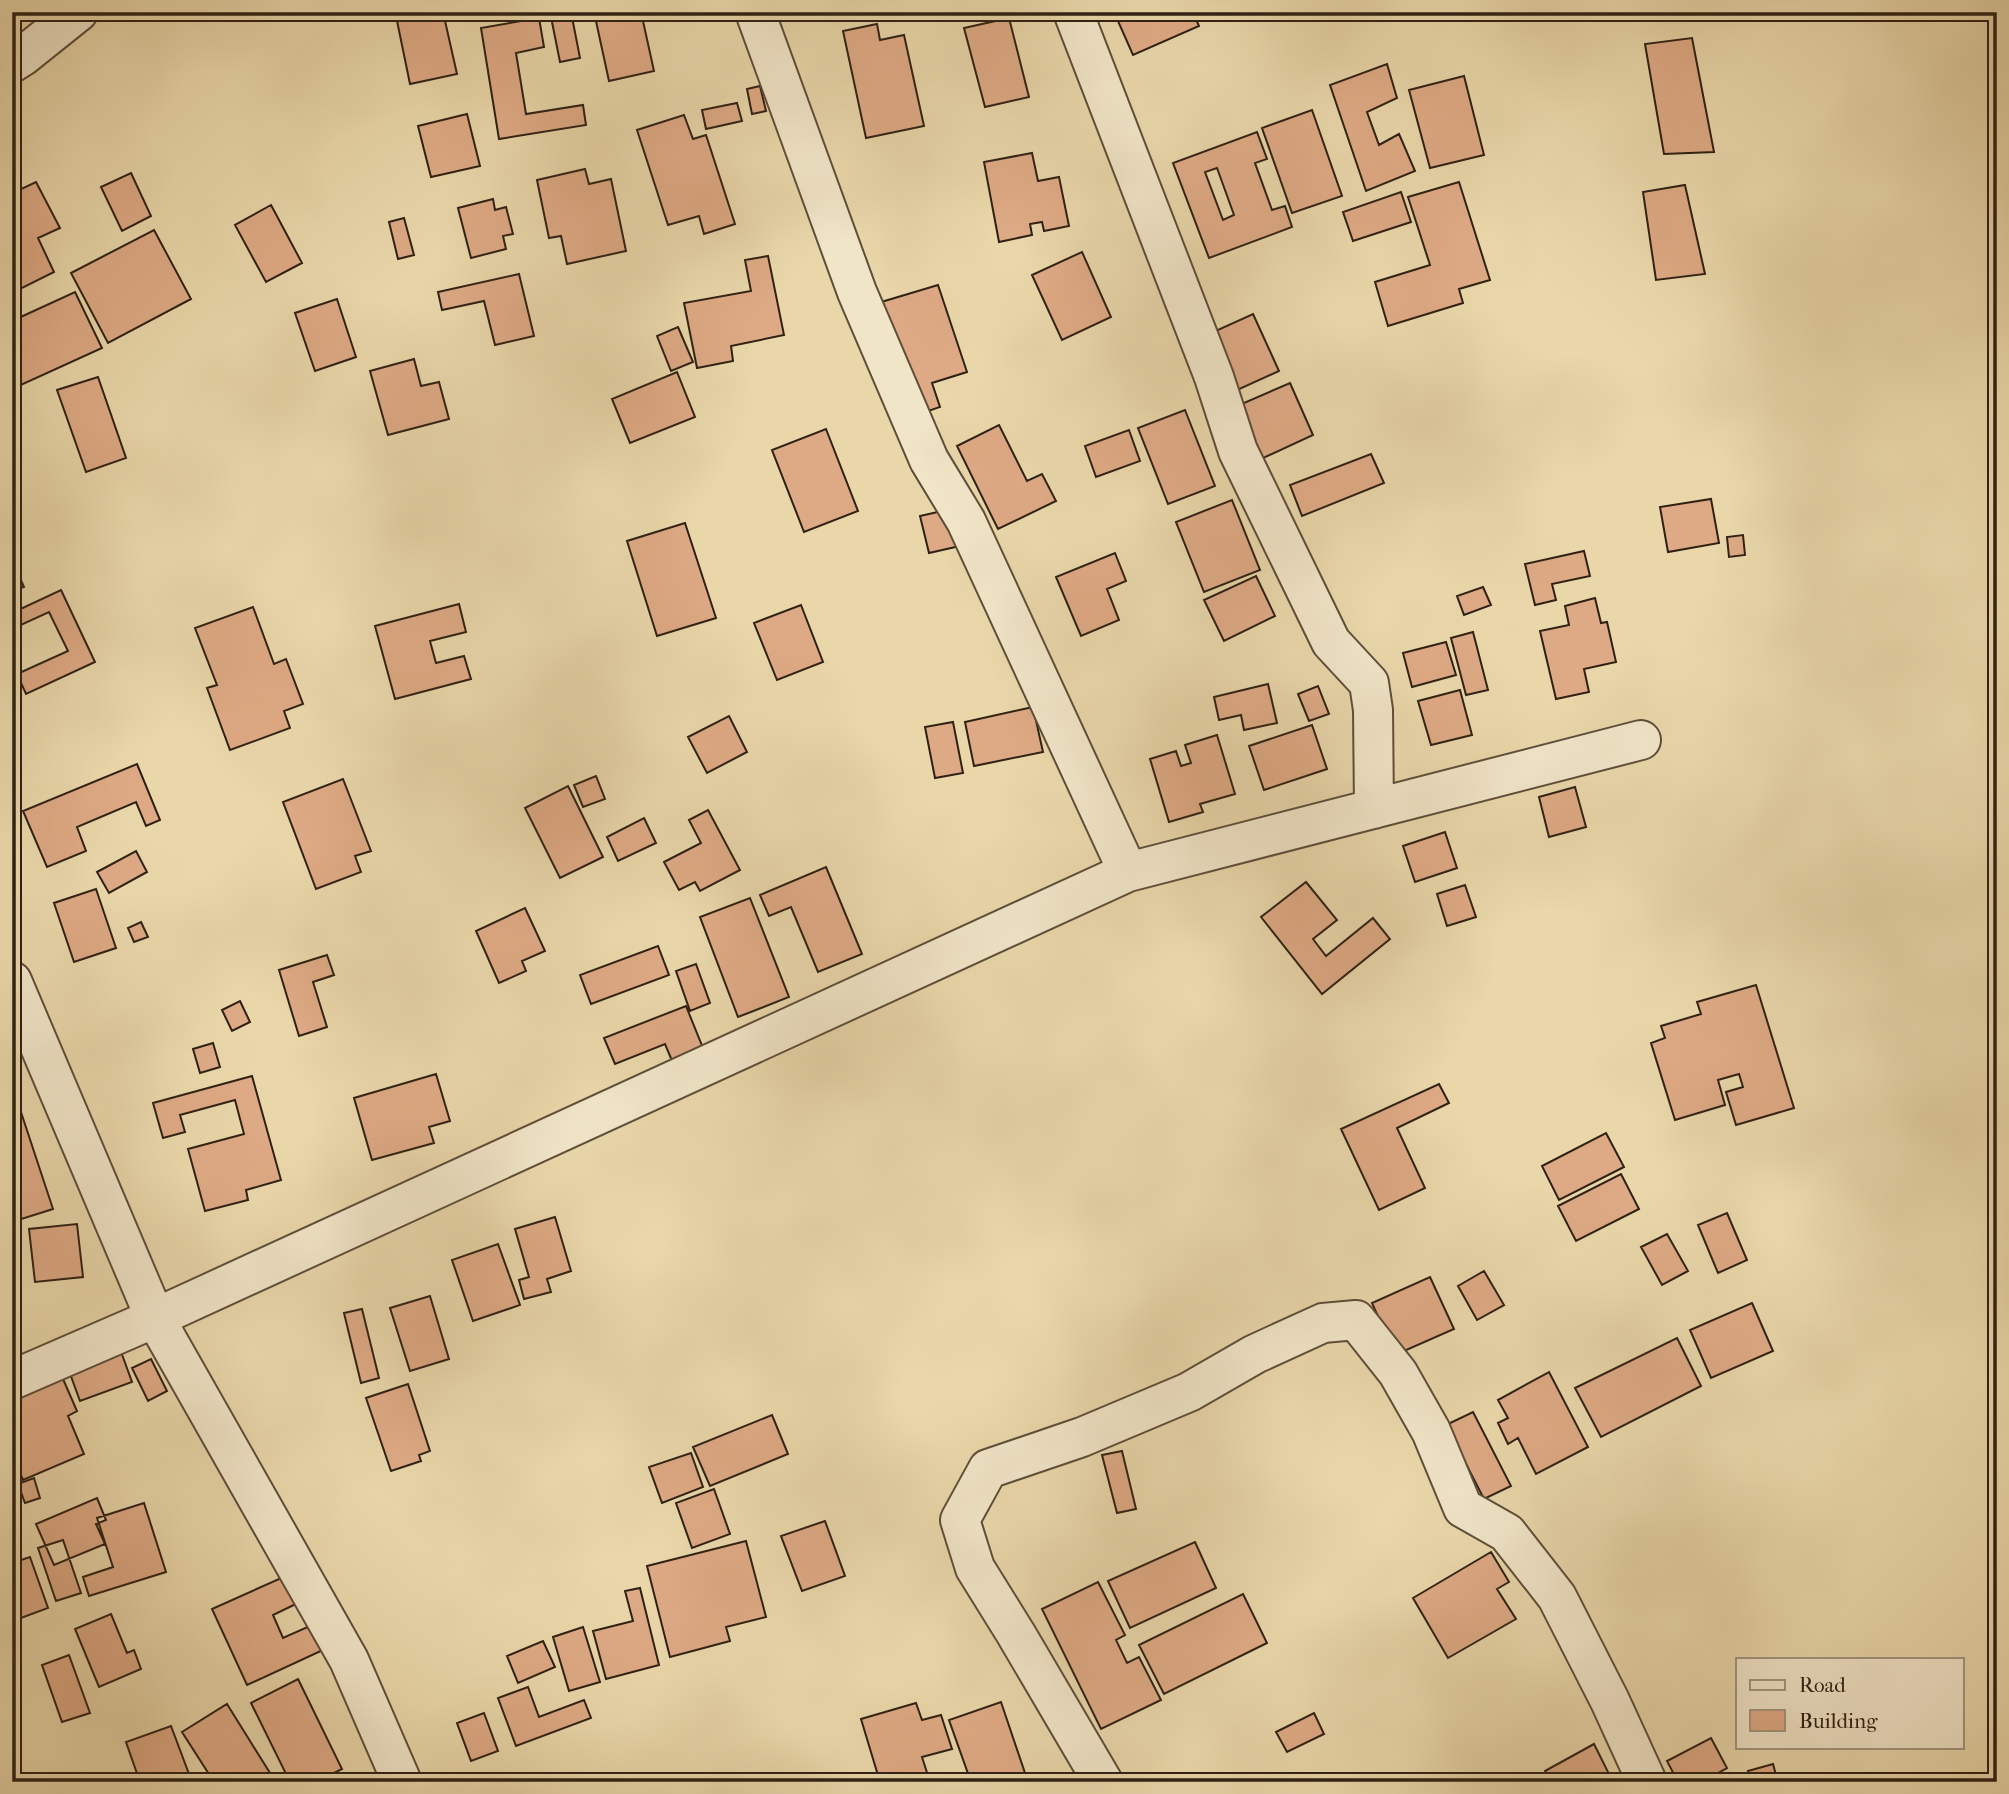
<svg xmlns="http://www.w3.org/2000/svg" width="2009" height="1794" font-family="'IM FELL French Canon',serif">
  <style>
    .building { fill: #deaa85; stroke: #2f2114; stroke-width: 2; fill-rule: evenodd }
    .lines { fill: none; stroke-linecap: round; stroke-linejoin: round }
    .minor-casing { stroke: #5e4e3a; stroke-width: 42 }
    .minor { stroke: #f1e5c8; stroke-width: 38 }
  </style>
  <rect width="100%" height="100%" fill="#e9d7aa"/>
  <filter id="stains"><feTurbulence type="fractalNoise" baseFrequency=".00286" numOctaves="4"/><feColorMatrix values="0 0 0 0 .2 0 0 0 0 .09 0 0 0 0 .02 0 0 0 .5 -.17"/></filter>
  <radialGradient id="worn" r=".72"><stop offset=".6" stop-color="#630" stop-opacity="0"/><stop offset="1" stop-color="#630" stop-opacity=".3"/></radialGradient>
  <!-- building -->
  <path class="building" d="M412 12H443L457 74 410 84 396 16Z
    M550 12H571L580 58 560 62Z
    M594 12H641L654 71 609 81Z
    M1114 12H1193L1199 26 1133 55Z
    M539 18 544 47 516 53 526 114 583 105 586 125 499 139 481 28Z
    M1009 18 1029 97 985 107 964 28Z
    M877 24 880 40 904 35 924 126 866 138 843 31Z
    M1692 38 1714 152 1664 154 1645 44Z
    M1387 64 1397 98 1367 112 1379 145 1399 134 1415 171 1366 191 1330 85Z
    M1464 76 1484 155 1430 168 1409 90Z
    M760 86 766 111 752 114 747 89Z
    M737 103 742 121 706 129 702 110Z
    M1312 110 1342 196 1292 213 1262 128Z
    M467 114 480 166 431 177 418 126Z
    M684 115 693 139 706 135 735 224 704 234 699 216 668 225 637 130Z
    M1257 132 1267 159 1255 163 1272 210 1285 206 1292 227 1209 258 1173 163ZM1217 168 1234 215 1223 220 1205 172Z
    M1032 153 1038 181 1059 177 1069 226 1044 231 1042 222 1030 224 1032 235 999 242 984 162Z
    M585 169 589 184 611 179 626 251 567 264 561 236 549 238 537 180Z
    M131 173 151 216 122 231 101 187Z
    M36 182 60 228 38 238 54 272 12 293V187L15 192Z
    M1459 182 1490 280 1459 289 1463 303 1388 326 1375 282 1430 265 1408 197Z
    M1685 185 1705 274 1656 280 1643 192Z
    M1401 192 1411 222 1353 241 1343 212Z
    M493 199 495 210 506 207 513 234 503 236 506 249 471 258 458 208Z
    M271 205 302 263 266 282 235 225Z
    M404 218 414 255 398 259 389 222Z
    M154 230 191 299 108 343 71 273Z
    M1082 252 1111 317 1062 340 1032 275Z
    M768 256 784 335 731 346 733 361 697 368 684 303 751 291 745 260Z
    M519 274 534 336 495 345 484 301 442 310 438 292Z
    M938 285 967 372 932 383 940 407 914 416 878 303Z
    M75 292 102 348 12 389V321Z
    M337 299 356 357 315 371 295 313Z
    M1253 314 1279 371 1235 391 1209 334Z
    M678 327 693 362 671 371 657 336Z
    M414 359 421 386 439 382 449 419 388 435 370 371Z
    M677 372 695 417 630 443 612 399Z
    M98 377 126 458 86 472 57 390Z
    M1290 383 1313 435 1261 459 1237 406Z
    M1185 410 1215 486 1168 504 1138 428Z
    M999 425 1027 481 1042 474 1056 501 998 529 957 446Z
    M826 429 858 511 804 532 772 450Z
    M1129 430 1140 461 1096 477 1085 446Z
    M1371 454 1384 483 1302 516 1290 485Z
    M1711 499 1719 543 1668 552 1660 507Z
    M1232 500 1260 570 1204 592 1176 522Z
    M973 504 982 541 929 553 920 516Z
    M685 523 716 618 657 636 627 541Z
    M1743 535 1745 555 1729 557 1727 537Z
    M1584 551 1590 576 1552 584 1556 600 1535 605 1525 564Z
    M1115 553 1126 581 1107 589 1119 620 1081 636 1056 577Z
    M12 560 24 587 12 591Z
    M1256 576 1275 616 1224 641 1204 600Z
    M1483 587 1491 605 1464 615 1457 596Z
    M61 590 95 662 26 694 17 674 68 651 49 612 12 629V613Z
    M1595 598 1601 623 1607 622 1616 662 1584 669 1589 692 1556 699 1540 631 1569 625 1565 606Z
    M459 604 466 632 430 641 436 663 464 656 471 679 395 699 375 626Z
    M801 605 823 662 777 680 754 623Z
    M253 607 274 664 286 659 303 704 284 711 290 728 230 750 207 688 217 685 195 628Z
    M1473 632 1488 690 1466 695 1451 638Z
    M1446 642 1456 675 1412 687 1403 653Z
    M1268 684 1277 723 1244 730 1241 715 1219 720 1214 697Z
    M1318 686 1329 714 1309 721 1298 694Z
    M1460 690 1472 735 1431 745 1418 701Z
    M1033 707 1043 752 974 766 965 722Z
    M729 716 747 752 707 773 688 737Z
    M953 722 963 773 935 778 925 727Z
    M1312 725 1327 769 1264 790 1249 746Z
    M1217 735 1235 794 1200 804 1203 812 1169 822 1150 759 1176 751 1181 766 1191 763 1185 745Z
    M137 764 160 820 146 826 136 802 77 827 86 851 47 867 23 811Z
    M596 776 605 799 583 807 574 785Z
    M343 779 371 851 355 856 361 872 316 889 283 802Z
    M568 786 603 857 560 878 525 808Z
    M1575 787 1586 827 1549 837 1539 797Z
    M708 810 740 870 700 891 695 882 679 890 664 862 701 843 689 820Z
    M644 818 656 843 618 861 607 837Z
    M1445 832 1457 868 1415 882 1403 846Z
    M136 851 147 872 109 893 97 872Z
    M826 867 862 954 818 972 791 907 769 916 760 895Z
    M1306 882 1337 920 1313 939 1326 956 1373 918 1390 939 1322 994 1261 917Z
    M1465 885 1476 917 1447 926 1437 894Z
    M96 889 116 948 74 962 54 903Z
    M750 898 789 997 738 1017 700 917Z
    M525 908 545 951 522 961 526 971 499 983 476 931Z
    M141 922 148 937 134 942 128 928Z
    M658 946 669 975 591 1004 580 975Z
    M327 955 334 975 313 982 327 1027 299 1036 279 970Z
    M696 964 710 1003 690 1011 676 971Z
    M1756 985 1794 1108 1736 1125 1726 1092 1743 1087 1739 1074 1718 1080 1725 1105 1675 1120 1651 1043 1665 1038 1661 1026 1701 1014 1697 1002Z
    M240 1001 250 1022 232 1031 222 1010Z
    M686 1006 709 1063 678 1075 665 1044 615 1064 604 1038Z
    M213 1043 220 1067 200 1073 193 1049Z
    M436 1074 450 1121 429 1127 434 1143 372 1160 354 1098Z
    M252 1076 281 1180 246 1190 248 1200 205 1211 188 1149 244 1134 235 1100 180 1115 185 1132 163 1138 153 1103Z
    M1439 1084 1449 1103 1397 1128 1425 1188 1379 1210 1341 1129Z
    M15 1094 53 1209 12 1222V1095Z
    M1606 1133 1624 1167 1559 1200 1542 1166Z
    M1621 1174 1639 1209 1576 1241 1558 1206Z
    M1727 1213 1747 1260 1718 1273 1698 1225Z
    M555 1217 571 1271 547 1279 551 1292 524 1299 519 1280 529 1277 515 1229Z
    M77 1224 83 1277 35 1282 29 1229Z
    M1667 1234 1688 1271 1662 1285 1641 1247Z
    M498 1244 520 1305 473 1321 452 1260Z
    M1484 1271 1504 1305 1477 1320 1458 1286Z
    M1430 1277 1454 1329 1395 1355 1372 1303Z
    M430 1296 449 1359 410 1371 390 1308Z
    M1752 1303 1773 1351 1711 1378 1690 1330Z
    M362 1309 379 1378 361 1383 344 1313Z
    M1677 1338 1701 1386 1601 1437 1575 1388Z
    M120 1349 132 1382 80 1401 68 1368Z
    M151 1359 167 1391 148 1401 132 1368Z
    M1549 1372 1588 1447 1536 1474 1518 1438 1508 1444 1498 1423 1508 1418 1498 1400Z
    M63 1379 77 1411 68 1416 84 1454 23 1480 12 1454V1401Z
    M408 1384 430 1451 419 1455 421 1461 391 1471 366 1398Z
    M1473 1412 1511 1486 1484 1499 1446 1425Z
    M772 1415 788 1454 710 1486 693 1447Z
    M1122 1451 1136 1509 1117 1513 1102 1455Z
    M691 1453 703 1487 662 1503 649 1467Z
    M34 1478 40 1498 25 1503 18 1484Z
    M714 1489 730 1534 692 1548 676 1503Z
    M97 1498 106 1520 96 1524 105 1544 54 1565 36 1524Z
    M144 1503 166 1572 89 1596 83 1577 113 1567 97 1518Z
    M825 1521 845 1576 802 1591 781 1536Z
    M63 1540 81 1593 56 1601 38 1548Z
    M746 1541 766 1617 726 1627 730 1641 670 1657 647 1566Z
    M1195 1542 1216 1588 1130 1628 1108 1581Z
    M1491 1552 1509 1582 1497 1589 1516 1619 1448 1658 1413 1598Z
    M30 1557 48 1608 21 1618 12 1595V1563Z
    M288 1575 300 1602 273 1615 283 1638 312 1625 323 1650 247 1685 212 1609Z
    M1098 1582 1125 1635 1116 1640 1127 1663 1139 1657 1161 1700 1101 1729 1042 1609Z
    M640 1588 659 1665 606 1679 593 1631 633 1621 625 1591Z
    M1243 1594 1267 1643 1164 1694 1139 1645Z
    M111 1614 127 1653 134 1650 141 1669 99 1687 75 1629Z
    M583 1627 600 1682 569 1691 553 1637Z
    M543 1641 555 1667 518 1683 507 1656Z
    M69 1655 90 1713 62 1722 42 1665Z
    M298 1679 342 1769 316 1782H290L251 1703Z
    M528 1687 539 1717 584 1700 591 1718 516 1746 498 1698Z
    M1001 1702 1027 1779 1019 1782H971L949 1720Z
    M916 1703 922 1720 941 1715 952 1749 922 1757 930 1782H880L861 1719Z
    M227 1704 270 1773 255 1782H214L182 1732Z
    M484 1713 498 1751 471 1761 457 1723Z
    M1314 1713 1324 1734 1287 1752 1276 1732Z
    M171 1726 192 1782H140L126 1742Z
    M1711 1738 1727 1768 1702 1782H1678L1667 1761Z
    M1594 1744 1608 1772 1590 1782H1551L1545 1771Z
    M1773 1764 1778 1782H1751L1748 1771Z
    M1746 1776 1748 1782H1720V1781Z"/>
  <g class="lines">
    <!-- minor casing -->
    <g class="minor-casing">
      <path id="minor" d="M755 12 857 292 929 460 966 521 1128 872
        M1073 12 1214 377 1238 451 1331 642 1369 683 1373 710 1374 809
        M12 63 23 56 78 12
        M12 981 155 1318 349 1660 402 1782
        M12 1380 155 1318 1128 872 1641 740
        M1103 1782 1016 1634 975 1568 960 1520 988 1469 1082 1437 1189 1392 1255 1354 1323 1323 1356 1320 1398 1373 1431 1431 1463 1508 1507 1533 1557 1597 1610 1701 1647 1782"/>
    </g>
    <!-- minor -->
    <use href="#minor" class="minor"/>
  </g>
  <!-- margin -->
  <rect width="2009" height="1794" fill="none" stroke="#e9d7aa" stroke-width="42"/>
  <rect x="14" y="14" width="1981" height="1766" fill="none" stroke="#2f2114" stroke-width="3.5"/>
  <rect x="21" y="21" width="1967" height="1752" fill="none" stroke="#2f2114" stroke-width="2"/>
  <!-- legend -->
  <rect x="1736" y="1658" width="228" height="91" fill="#f1e5c8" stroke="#a39780" stroke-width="2"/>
  <rect x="1750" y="1680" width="35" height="10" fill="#f1e5c8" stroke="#a39780" stroke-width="2"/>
  <text x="1799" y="1692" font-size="21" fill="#2f2114">Road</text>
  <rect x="1750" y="1710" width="35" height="21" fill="#deaa85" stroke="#a39780" stroke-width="2"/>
  <text x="1799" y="1728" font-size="21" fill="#2f2114">Building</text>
  <rect width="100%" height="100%" filter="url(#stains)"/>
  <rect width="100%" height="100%" fill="url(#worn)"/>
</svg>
